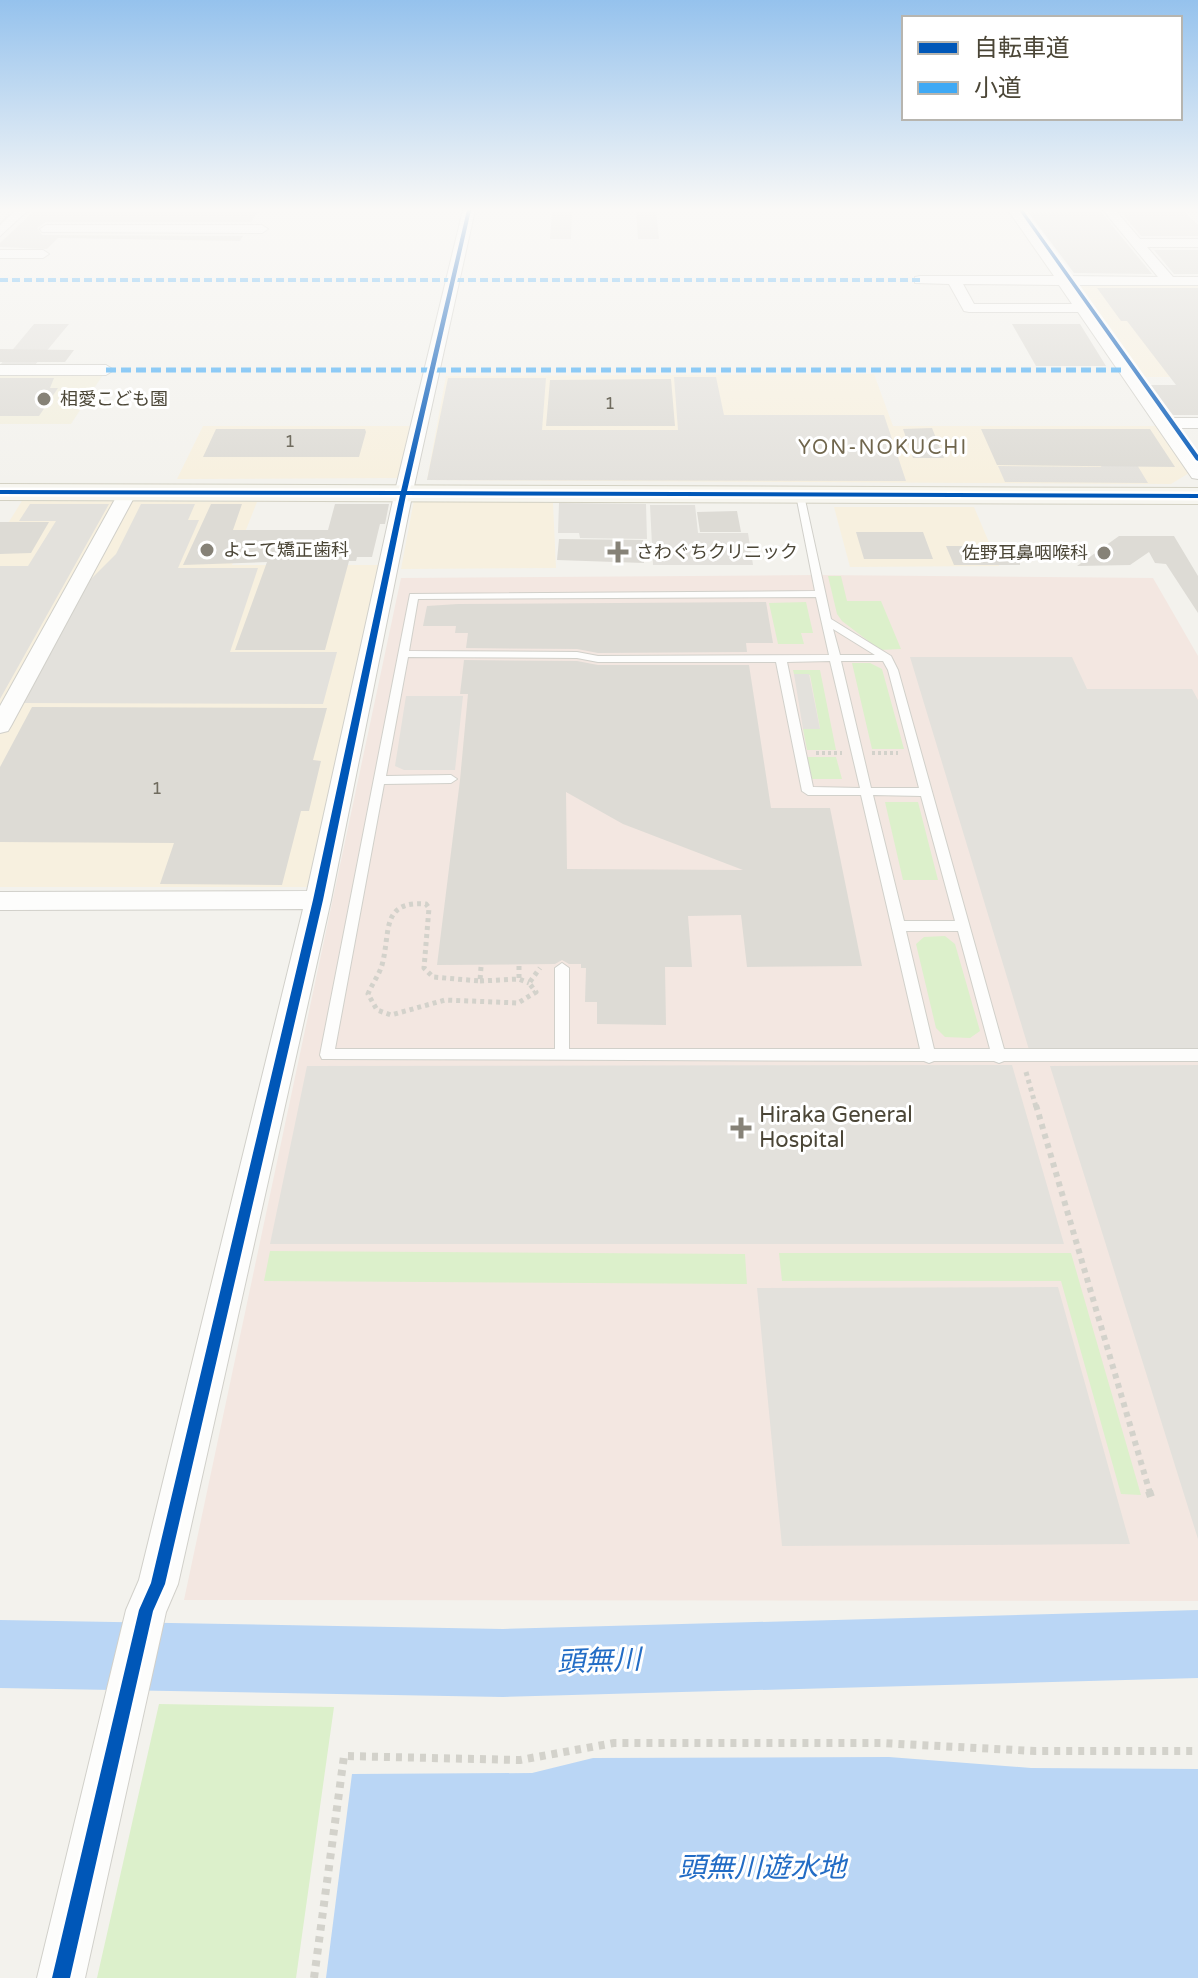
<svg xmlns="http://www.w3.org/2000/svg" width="1198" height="1978" font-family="'Varela Round','Noto Sans JP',sans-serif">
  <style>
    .commercial { fill: #f7f0df }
    .education { fill: #f2efde }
    .medical { fill: #f3e7e1 }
    .green { fill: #dcf0cb }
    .parking { fill: #e3e1dc }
    .water { fill: #bad6f5 }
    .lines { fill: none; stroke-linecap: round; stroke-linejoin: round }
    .river { fill: #bad6f5; fill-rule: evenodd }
    .building { fill: #dddbd5; fill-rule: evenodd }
    .lane-casing { stroke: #d1d0ca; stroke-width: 2 }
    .street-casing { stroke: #d1d0ca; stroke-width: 2 }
    .secondary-casing { stroke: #d3d1c3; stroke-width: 2 }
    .path-far3 { stroke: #d3d2cb; stroke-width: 4; stroke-dasharray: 3 3; stroke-linecap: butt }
    .path-far2 { stroke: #d3d2cb; stroke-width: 5; stroke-dasharray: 4 4; stroke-linecap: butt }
    .path-far1 { stroke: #d3d2cb; stroke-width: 6; stroke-dasharray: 5 5; stroke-linecap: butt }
    .path { stroke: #d3d2cb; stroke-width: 8; stroke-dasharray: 6 6; stroke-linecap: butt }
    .lane { fill: #fdfdfc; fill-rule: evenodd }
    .street { fill: #fdfdfc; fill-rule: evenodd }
    .secondary { fill: #f7f6f0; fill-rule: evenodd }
    .quiet-far1 { stroke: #3fa9f5; stroke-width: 4; stroke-dasharray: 8 4; stroke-linecap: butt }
    .quiet { stroke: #3fa9f5; stroke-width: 5; stroke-dasharray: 10 5; stroke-linecap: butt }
    .cycleway-casing { stroke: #fff; stroke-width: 5 }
    .cycleway { fill: #0057b8; fill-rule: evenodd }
    .poi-dot { fill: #868277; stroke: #fff; stroke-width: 3 }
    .labels { text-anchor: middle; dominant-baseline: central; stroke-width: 6; stroke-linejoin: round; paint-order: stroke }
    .far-poi-label { font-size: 18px; fill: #4b4637; stroke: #fff; text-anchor: start }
    .number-label { font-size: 18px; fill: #706c5f }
    .far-neighbourhood-label { font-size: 20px; letter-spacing: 2px; fill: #70664d; stroke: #fff }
    .poi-label { font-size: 22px; fill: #4b4637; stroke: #fff; text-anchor: start }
    .near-water-label { font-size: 28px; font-style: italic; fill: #226cc5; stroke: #fff }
  </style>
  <rect width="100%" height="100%" fill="#f3f2ed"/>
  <!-- commercial -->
  <path class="commercial" d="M1083 284H1198V377H1145L1077 286Z
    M874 374 893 426H1157L1189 473 1171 484 427 480 446 376Z
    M203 426H413L401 478 177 479Z
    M414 500 553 503 556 568 401 569Z
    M22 501 257 502 232 565H384L309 887H0V536Z
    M834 507H974L999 566 850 567Z"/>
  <!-- education -->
  <path class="education" d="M104 373 71 424H0V374Z"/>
  <!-- medical -->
  <path class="medical" d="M816 575 1153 578 1198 656V1601L184 1600 401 578Z"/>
  <!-- green -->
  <path class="green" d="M828 576H841L847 601H881L901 649 880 650 842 621 837 614Z
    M806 602 813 633H801L804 644H778L769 603Z
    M852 663H870L882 669 904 749H872Z
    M793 670H820L836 750H807L803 729 820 728 810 675 794 674Z
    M807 757H836L842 779H812Z
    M885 802H918L938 880H903Z
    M945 936 955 944 980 1031 970 1038 945 1037 936 1028 916 944 924 937Z
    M270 1251 745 1254 747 1284 264 1281Z
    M779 1253H1071L1141 1495 1121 1494 1061 1281H782Z
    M159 1704 334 1707 296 1978H97Z"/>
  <!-- parking -->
  <path class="parking" d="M34 324H69L35 365H0Z
    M674 377H716L724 415H884L906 481 427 480 448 378H546L542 430H678Z
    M1116 430 1148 483 1005 482 998 466 1101 467Z
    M559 503 646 504 647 539 580 538 579 533H558Z
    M30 504H109L0 699V566H28L56 521H19Z
    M141 504H195L188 520H199L178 568H258L230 652H337L323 704 23 703 90 580 116 554Z
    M650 505H695L698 533H748L753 565H653Z
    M910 657H1072L1087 689H1192L1198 700V1053H1030Z
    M794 674H809L820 729H803Z
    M406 696H463L455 770H404L395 766Z
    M1012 1065 1064 1244H270L307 1066Z
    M1198 1065V1539L1050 1066Z
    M1058 1287 1130 1544 782 1546 757 1288Z"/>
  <!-- water -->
  <path class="water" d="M889 1757 1031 1768 1198 1769V1978H326L352 1774 532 1773 593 1758Z"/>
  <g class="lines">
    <!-- river -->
    <path class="river" d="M1198 1610V1678L503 1697 0 1688V1620L503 1629Z"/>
  </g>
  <!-- building -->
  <path class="building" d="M34 211 86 212 258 211 251 222H46L37 228 42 235 243 236 240 241 58 238 47 249 0 247V243Z
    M552 211H572L571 239H550Z
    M636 211H656L659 239H638Z
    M1099 212H1101L1152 274 1074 273 1029 213Z
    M1121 212H1185L1198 225V236H1141Z
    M1154 250H1198V274H1174Z
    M1097 288H1198V415H1173L1169 410 1150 385H1176L1127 321H1121Z
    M1012 324H1080L1106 366H1036Z
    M0 349 74 350 65 362H0Z
    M0 378H54L50 388H58L39 416H0Z
    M671 379 675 426H546L550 380Z
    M932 428 944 458H913L903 429Z
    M216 429H365L366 432 359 457H203Z
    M981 429H1150L1175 467 997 465Z
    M211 504H242L233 530H328L335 504H389L385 524H380L372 557H357L356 561H349L325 650H235L267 562 183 565Z
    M737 511 741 532H700L697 512Z
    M0 522H49L31 553 0 554Z
    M856 532H923L933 559H864Z
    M1119 536H1174L1198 576V613L1166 564 1155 563 1149 552 1130 565 1077 566Z
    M559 539 643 540 644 563 557 560Z
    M946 546H1020V565H954Z
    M766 602 773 643H746L747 652 598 653 577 649 466 648 468 633H455L456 626H423L427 606 458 604Z
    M464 660 577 661 598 665H749L771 808H830L862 966 747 967 741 915 688 916 692 967H665L666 1025 597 1024V1002H585L586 968H581V964H569L562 960 555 964 437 965 460 780 468 694H460ZM566 792 623 824 743 870 567 869Z
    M32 707 327 708 313 760 321 761 309 811H301L282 885 160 884 174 843 0 842V767Z"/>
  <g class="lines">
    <!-- lane casing -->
    <g class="lane-casing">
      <path id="lane" d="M800 492 804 495 831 619 891 656 898 670 1004 1049H1198V1061H1004L999 1063 994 1061H934L929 1063 924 1061 322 1059 320 1055 410 594 815 591 796 495ZM816 597 829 655 598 656 577 652 409 651 418 599ZM833 629 875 655H840ZM408 657 577 658 598 662H776L802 791 808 795H861L920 1049H569V968L562 963 555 968V1049H335L384 784 451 783 457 779 451 775 386 776ZM830 661 860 788 813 787 787 662ZM841 661H883L888 670 919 788H871ZM873 795 921 796 955 921H904ZM906 931H958L990 1049H934Z"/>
    </g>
    <!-- street casing -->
    <g class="street-casing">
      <path id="street" d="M15 210H28L0 236V225Z
        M463 210H475L413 491 331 900 178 1584 166 1612 85 1978H37L126 1610 139 1580 303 909 0 910V892L307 891 395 491Z
        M1008 210H1020L1067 276 1158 277 1103 210H1115L1140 239H1198V247H1147L1173 277H1198V285H1073L1167 418H1198V428H1174L1198 462V479L1192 478 1078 312H969L964 311 949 284 915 283V277L920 276H1054ZM963 284 1059 285 1072 304H974Z
        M46 225H262L268 229 262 233 42 232 40 229Z
        M0 250H43L49 254 43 258H0Z
        M0 365H106L114 370 106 375H0Z
        M128 487 137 492 11 726 8 731 0 733V706L119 492Z"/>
    </g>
    <!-- secondary casing -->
    <g class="secondary-casing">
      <path id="secondary" d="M0 484 1198 488V504L0 500Z"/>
    </g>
    <!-- path-far3 -->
    <path class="path-far3" d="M816 753H842
      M872 753H898"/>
    <!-- path-far2 -->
    <path class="path-far2" d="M519 966V979
      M481 967 480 981 433 977 424 968 429 908 426 904C380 900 391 933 382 965 379 975 372 984 368 994L377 1010 391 1015 445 1000 518 1003 536 992 529 983 540 968
      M480 981 519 979 529 983
      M1026 1072 1036 1107"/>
    <!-- path-far1 -->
    <path class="path-far1" d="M1036 1105 1150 1493"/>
    <!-- path -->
    <path class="path" d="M1149 1491 1152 1500
      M314 1978 344 1756 520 1760 614 1743H881L1035 1751H1198"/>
    <!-- lane -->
    <use href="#lane" class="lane"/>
    <!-- street -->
    <use href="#street" class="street"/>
    <!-- secondary -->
    <use href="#secondary" class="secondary"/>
    <!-- quiet-far1 -->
    <path class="quiet-far1" d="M0 280H920"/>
    <!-- quiet -->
    <path class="quiet" d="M106 370H1126"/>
    <!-- cycleway casing -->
    <g class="cycleway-casing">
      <path id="cycleway" d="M467 210H471L407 491 1198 494V498L406 495 323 900 165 1584 153 1611 70 1978H52L139 1610 151 1583 313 900 400 495 0 494V490L401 491Z
        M1019 210H1023L1198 455V461L1196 460Z"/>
    </g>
    <!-- cycleway -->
    <use href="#cycleway" class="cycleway"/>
  </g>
  <!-- sky -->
  <linearGradient id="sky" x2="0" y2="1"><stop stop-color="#95c2ed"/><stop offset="0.43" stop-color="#faf9f7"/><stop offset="1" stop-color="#faf9f7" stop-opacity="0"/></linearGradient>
  <rect width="1198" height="487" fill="url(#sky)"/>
  <!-- markers -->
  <g class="poi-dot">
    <circle cx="44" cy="399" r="8"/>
    <circle cx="207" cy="550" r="8"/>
    <path d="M614 540h8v8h8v8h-8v8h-8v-8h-8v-8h8z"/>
    <circle cx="1104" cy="553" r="8"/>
    <path d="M737 1116h8v8h8v8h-8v8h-8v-8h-8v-8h8z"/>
  </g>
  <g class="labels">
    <!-- far-poi labels -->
    <g class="far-poi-label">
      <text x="60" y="399">相愛こども園</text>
      <text x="223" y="550">よこて矯正歯科</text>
      <text x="636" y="552">さわぐちクリニック</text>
      <text x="1088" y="553" text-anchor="end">佐野耳鼻咽喉科</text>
    </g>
    <!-- number labels -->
    <g class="number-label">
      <text x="610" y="403">1</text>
      <text x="290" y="441">1</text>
      <text x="157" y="788">1</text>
    </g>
    <!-- far-neighbourhood labels -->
    <g class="far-neighbourhood-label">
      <text x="883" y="448">YON-NOKUCHI</text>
    </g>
    <!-- poi labels -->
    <g class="poi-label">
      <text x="759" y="1115">Hiraka General<tspan x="759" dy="25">Hospital</tspan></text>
    </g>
    <!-- near-water labels -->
    <g class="near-water-label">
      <text transform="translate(599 1661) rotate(-2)">頭無川</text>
      <text x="762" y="1868">頭無川遊水地</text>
    </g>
  </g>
  <!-- legend -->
  <rect x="902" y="16" width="280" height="104" fill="#ffffff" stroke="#b7b5af" stroke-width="2"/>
  <rect x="918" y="42" width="40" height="12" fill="#0057b8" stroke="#b7b5af" stroke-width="2"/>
  <text x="974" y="56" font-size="24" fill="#4b4637">自転車道</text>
  <rect x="918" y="82" width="40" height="12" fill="#3fa9f5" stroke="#b7b5af" stroke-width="2"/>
  <text x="974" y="96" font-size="24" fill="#4b4637">小道</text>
</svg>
